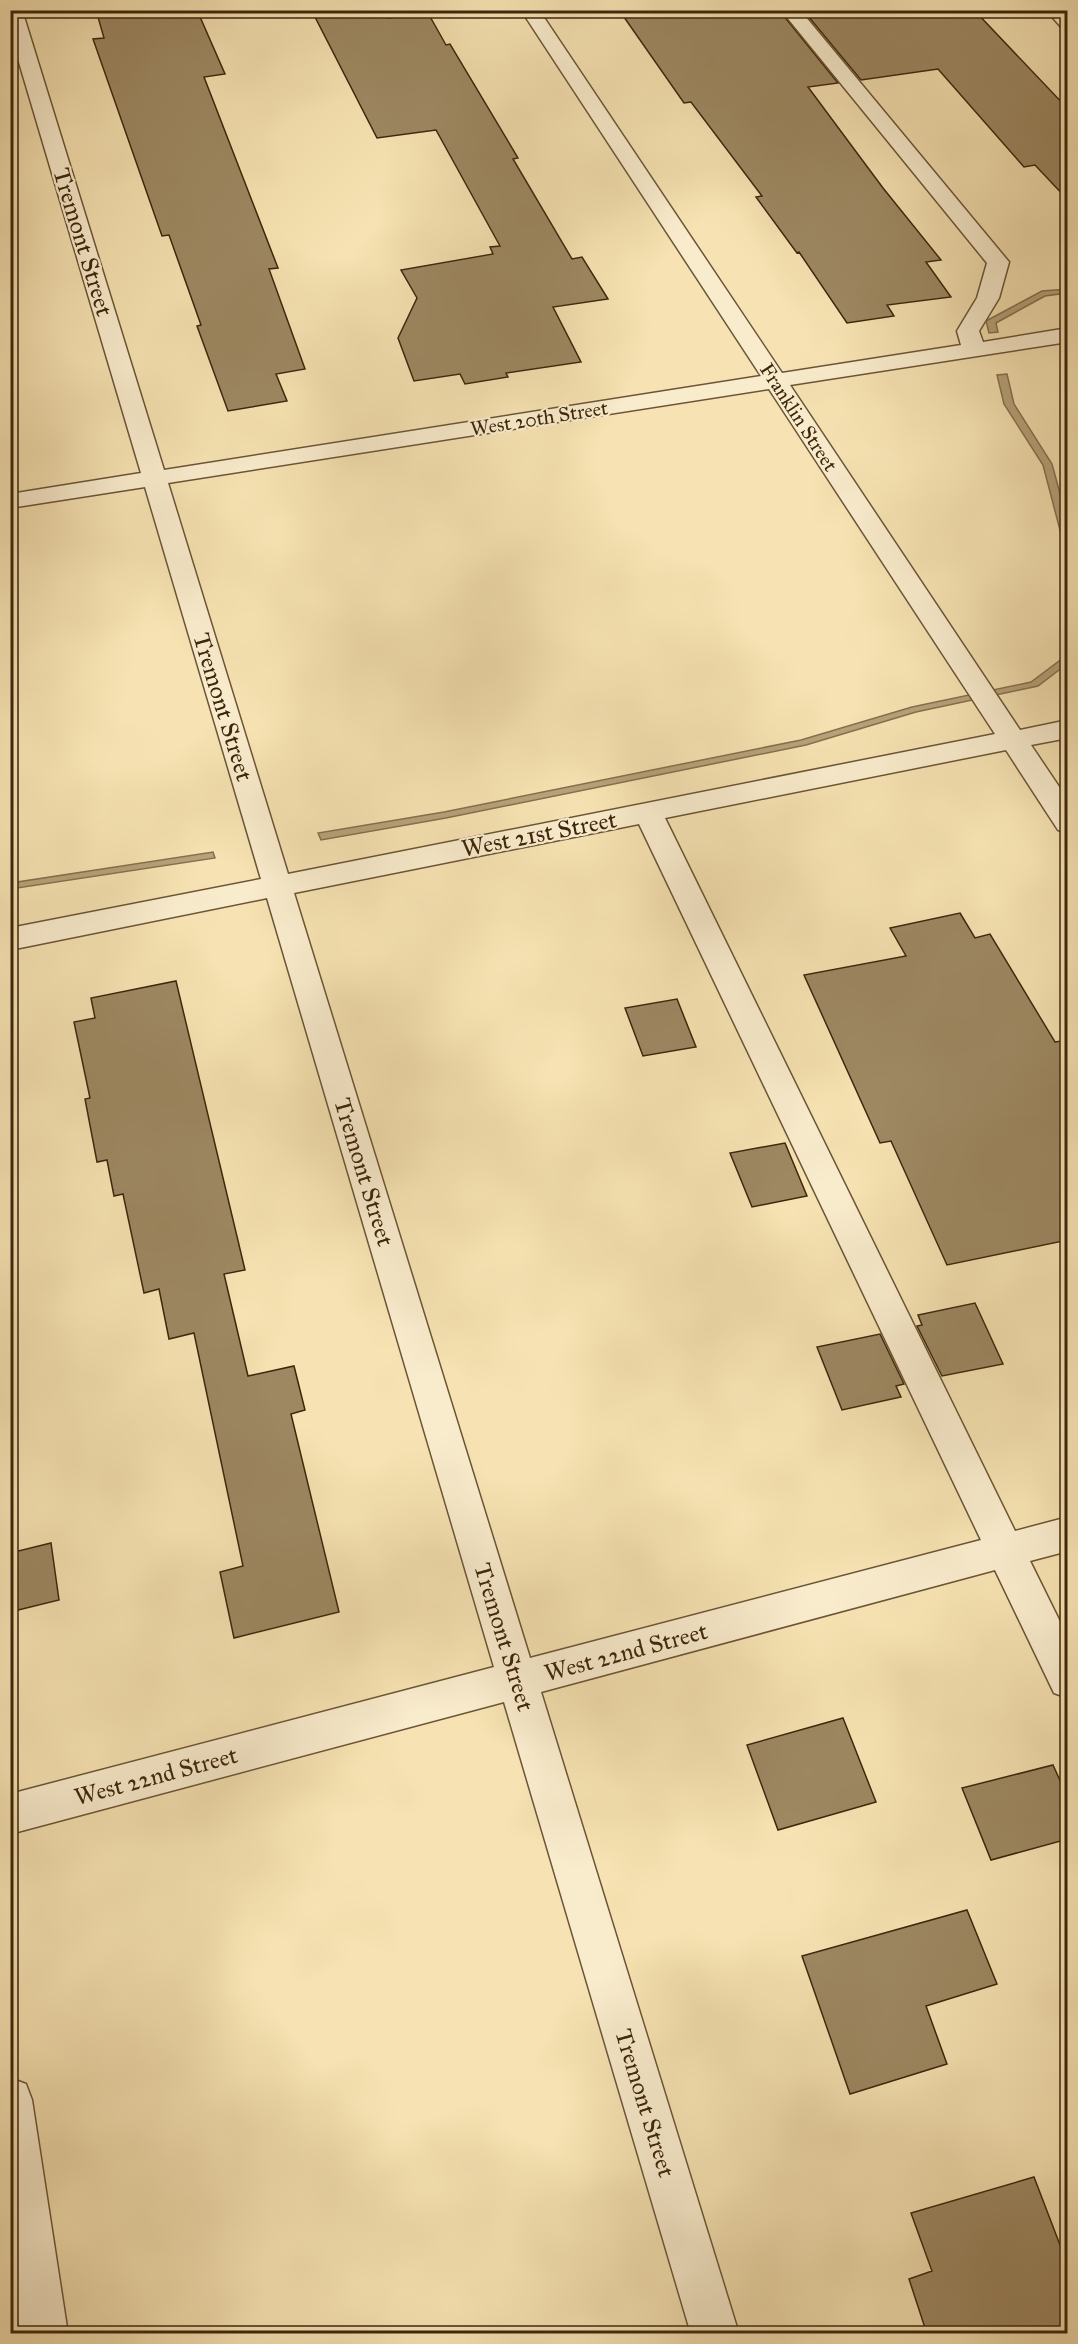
<svg xmlns="http://www.w3.org/2000/svg" width="1078" height="2344" font-family="'IM FELL Great Primer',serif">
  <style>
    .water { fill: #b7a27a; stroke: #86704e; stroke-width: 1.5 }
    .building { fill: #9d8862; stroke: #3d260c; stroke-width: 1.5 }
    .lines { fill: none; stroke-linecap: round; stroke-linejoin: round }
    .minor-casing { stroke: #6b5536; stroke-width: 3 }
    .minor { fill: #f9eccd; fill-rule: evenodd }
    .labels { text-anchor: middle; dominant-baseline: central; stroke-width: 4.5; stroke-linejoin: round; paint-order: stroke }
    .far-street-label { font-size: 20px; fill: #3d260c; stroke: #f9eccd }
    .street-label { font-size: 24px; fill: #3d260c; stroke: #f9eccd }
  </style>
  <rect width="100%" height="100%" fill="#f6e2b2"/>
  <filter id="stains"><feTurbulence type="fractalNoise" baseFrequency=".00333" numOctaves="4"/><feColorMatrix values="0 0 0 0 .2 0 0 0 0 .09 0 0 0 0 .02 0 0 0 .5 -.17"/></filter>
  <radialGradient id="worn" r=".72"><stop offset=".6" stop-color="#630" stop-opacity="0"/><stop offset="1" stop-color="#630" stop-opacity=".3"/></radialGradient>
  <!-- water -->
  <path class="water" d="M1067 289V293L1045 296 996 323 998 332 989 333 986 321 1042 291Z
    M1007 374 1014 404 1052 464 1067 519V557L1043 465 1004 404 997 375Z
    M1067 655V664L1038 686 916 712 806 745 446 818 321 840 318 833 444 812 801 740 912 707 1031 682Z
    M213 852 215 858 11 889V883Z"/>
  <!-- building -->
  <path class="building" d="M96 10H197L225 74 204 77 278 268 269 269 305 369 276 374 287 401 228 411 197 326 201 325 169 235 162 236 93 39 104 38Z
    M350 10H383L388 18 428 13 446 45 450 44 518 158 513 159 572 259 582 257 608 299 553 307 581 362 506 373 508 377 465 384 460 374 414 381 398 338 417 298 401 270 493 254 490 247 500 246 436 130 377 138 314 15Z
    M619 10H779L838 83 808 87 883 188 941 260 926 262 951 297 887 305 894 316 847 323 799 252 797 253 756 197 762 196 691 102 684 103Z
    M803 10H974L1068 109V200L1035 165 1024 167 938 69 861 80Z
    M960 913 975 938 990 934 1055 1042 1068 1040V1240L947 1265 891 1141 880 1143 804 975 906 956 890 928Z
    M176 981 245 1270 224 1274 248 1376 294 1366 305 1410 291 1414 339 1612 234 1638 220 1572 243 1566 194 1333 169 1339 159 1289 144 1293 123 1194 114 1196 107 1160 97 1162 85 1099 90 1098 74 1022 95 1018 91 998Z
    M677 999 696 1047 643 1056 625 1008Z
    M785 1143 807 1196 752 1207 730 1153Z
    M975 1303 1003 1364 942 1376 917 1326 922 1325 918 1315Z
    M880 1334 904 1384 896 1386 901 1397 842 1410 817 1347Z
    M51 1543 59 1600 10 1612V1553Z
    M843 1718 876 1802 778 1830 747 1745Z
    M1053 1765 1068 1798V1839L991 1860 962 1788Z
    M967 1910 997 1984 926 2006 947 2064 850 2094 802 1956Z
    M1034 2177 1068 2266V2328L1048 2334H927L909 2279 932 2271 911 2213Z"/>
  <g class="lines">
    <!-- minor casing -->
    <g class="minor-casing">
      <path id="minor" d="M10 10H22L164 470 761 376 521 10H539L782 373 961 345 957 331 977 298 987 263 781 10H800L1009 262 999 298 979 331 983 342 1068 328V342L790 385 1020 730 1068 720V738L1031 745 1068 800V832L1058 830 1006 750 665 818 1015 1531 1068 1517V1551L1030 1561 1068 1638V1698L1054 1693 995 1570 541 1692 739 2334H691L504 1702 10 1834V1794L494 1667 267 898 10 950V928L261 879 145 487 10 508V494L141 473 10 32ZM769 389 995 734 288 874 168 483ZM639 824 981 1540 530 1658 294 893Z
        M1046 10H1066L1068 28 1061 27Z
        M10 2078 26 2084 32 2100 68 2334H20L10 2265Z"/>
    </g>
    <!-- minor -->
    <use href="#minor" class="minor"/>
  </g>
  <g class="labels">
    <!-- far-street labels -->
    <g class="far-street-label">
      <text transform="translate(799 417) rotate(57)">Franklin Street</text>
      <text transform="translate(539 418) rotate(-9)">West 20th Street</text>
    </g>
    <!-- street labels -->
    <g class="street-label">
      <text transform="translate(83 242) rotate(73)">Tremont Street</text>
      <text transform="translate(223 707) rotate(73)">Tremont Street</text>
      <text transform="translate(539 834) rotate(-11)">West 21st Street</text>
      <text transform="translate(364 1172) rotate(73)">Tremont Street</text>
      <text transform="translate(504 1637) rotate(73)">Tremont Street</text>
      <text transform="translate(626 1652) rotate(-15)">West 22nd Street</text>
      <text transform="translate(156 1776) rotate(-15)">West 22nd Street</text>
      <text transform="translate(645 2103) rotate(73)">Tremont Street</text>
    </g>
  </g>
  <!-- margin -->
  <rect width="1078" height="2344" fill="none" stroke="#f6e2b2" stroke-width="36"/>
  <rect x="12" y="12" width="1054" height="2320" fill="none" stroke="#3d260c" stroke-width="3"/>
  <rect x="18" y="18" width="1042" height="2308" fill="none" stroke="#3d260c" stroke-width="1.5"/>
  <rect width="100%" height="100%" filter="url(#stains)"/>
  <rect width="100%" height="100%" fill="url(#worn)"/>
</svg>
